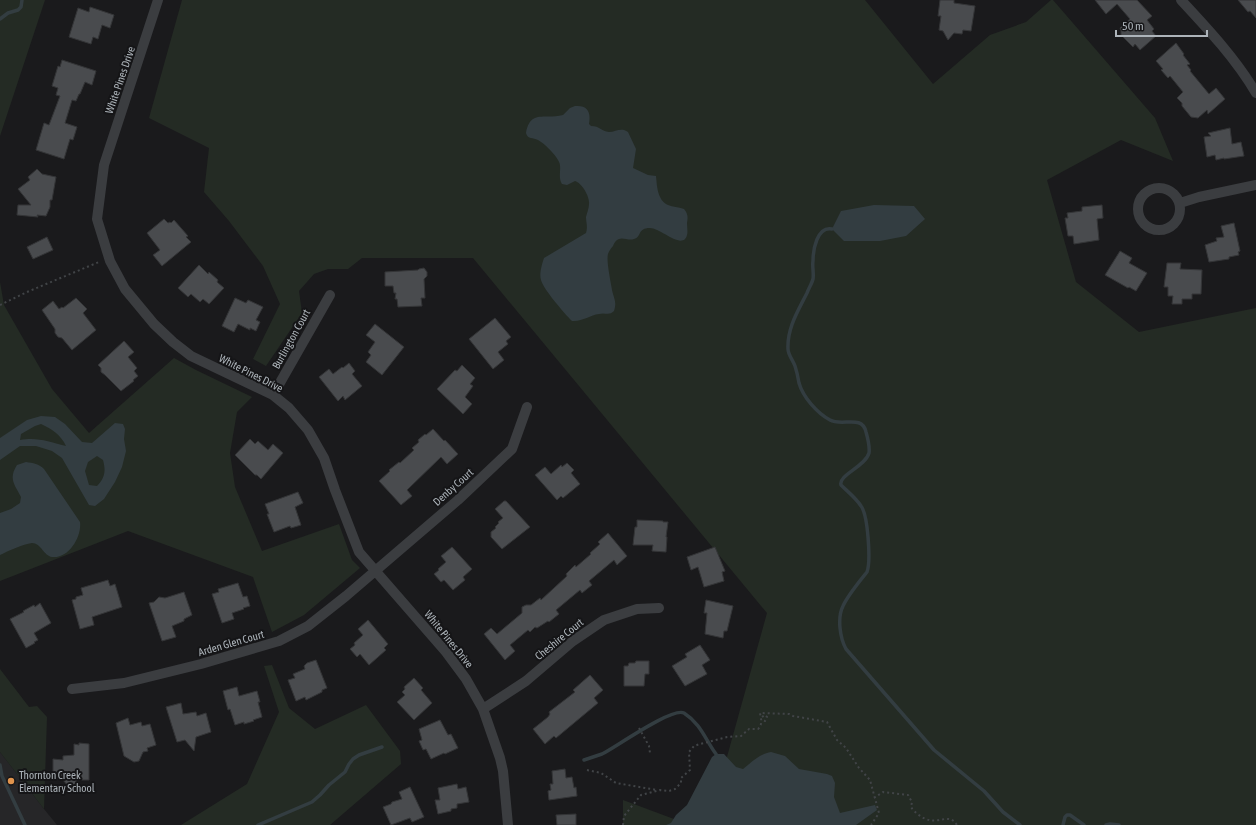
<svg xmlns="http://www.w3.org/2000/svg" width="1256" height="825" font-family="'Asap Condensed',sans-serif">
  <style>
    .built { fill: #262628 }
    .green { fill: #242b24 }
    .water { fill: #333d41; fill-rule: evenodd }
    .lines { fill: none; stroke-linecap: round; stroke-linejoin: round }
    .stream { stroke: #333d41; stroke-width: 3.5 }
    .building { fill: #494b4e; stroke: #343537 }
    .path { stroke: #414447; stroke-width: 2; stroke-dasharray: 2 3; stroke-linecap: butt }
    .street { stroke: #3b3d40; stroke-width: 10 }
    .poi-dot { fill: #e0934d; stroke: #151517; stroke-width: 1.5 }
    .labels { text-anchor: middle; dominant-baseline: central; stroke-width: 4; stroke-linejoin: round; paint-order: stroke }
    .street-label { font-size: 11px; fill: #adb4ba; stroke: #151517 }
    .poi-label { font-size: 11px; fill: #adb4ba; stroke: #151517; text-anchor: start }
  </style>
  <rect width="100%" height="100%" fill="#1a1a1c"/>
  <!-- built -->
  <path class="built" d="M0 752 44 809 57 825H0Z"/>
  <!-- green -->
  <path class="green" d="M0 0H45L0 136Z
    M182 0H865L933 84 990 35 1026 22 1051 0H1053L1155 118 1173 161 1121 140 1047 180 1076 282 1139 332 1256 308V825H708L767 613 473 258H362L348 269H328L314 274 299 291 302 313 266 366 253 359 280 304 263 266 229 221 204 192 209 148 149 118Z
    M0 282 4 305 52 389 89 433 174 358 196 370 252 397 237 412 230 453 235 487 262 551 339 524 352 560 360 568 304 615 272 632 253 577 128 531 0 581Z
    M272 665 289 708 315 729 366 705 400 751 401 764 330 825H181L247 784 279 712 264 666Z
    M0 669 29 707 37 706 47 717 44 809 0 752Z
    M623 800 690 825H623Z"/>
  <!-- water -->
  <path class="water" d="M575 106C588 105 591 112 589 124L591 126C600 126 601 131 609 132 616 132 621 127 628 132L636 149 633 168 648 175 656 176C657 185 657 200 668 205 673 207 678 207 684 209 688 214 688 217 687 223 687 227 688 232 687 235 683 251 661 228 650 228 637 228 642 237 634 239 629 241 623 237 619 239 616 240 614 243 613 246 611 248 609 251 608 254 606 261 611 283 612 290 614 299 617 302 614 311 609 316 605 312 599 314 590 315 582 322 572 321 565 314 543 289 541 280 539 274 542 264 544 258L586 233C588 227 586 222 586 217 587 213 589 208 589 204 590 197 582 183 575 181L567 185 562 184C557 176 563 167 558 160 554 153 545 144 538 140 533 137 528 140 526 133 530 109 546 120 563 115L570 108Z
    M874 205 914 206 925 219 906 236 880 241H844L832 229 841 211Z
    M41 416 55 417 65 424 82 442 92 443 115 423 123 424 125 429 124 439 126 451 122 467 115 482 104 499 95 506 89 505 62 458 52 451 36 446H20L0 460V438L27 420ZM41 424C52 429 61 435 66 446 48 442 39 437 20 440L21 434 35 426ZM97 456 103 460C106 471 105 478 97 486L89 485 85 471 88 462Z
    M26 462C33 463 39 464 44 469L80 522C82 536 69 559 52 557 44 556 41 543 32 543 23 544 8 551 0 555V513L11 509 20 503 21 497C15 485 8 479 17 465Z
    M771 752 785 756 799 769 827 774 832 776 835 783 834 797 840 813 875 805 877 810 856 825H666L671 823 676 815 687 805 712 757 716 754H724L736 767 743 769C752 762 759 754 771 752Z"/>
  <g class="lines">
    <!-- stream -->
    <path class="stream" d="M0 19 8 13 18 10 21 7 22 0
      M832 229C817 226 813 250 813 261 812 266 814 273 813 279 812 283 809 288 807 293 798 311 787 328 788 349 788 355 793 360 795 366 797 372 798 377 799 383 803 397 817 413 830 420 842 427 862 414 866 432 868 439 870 446 869 453 865 467 838 475 841 485 848 492 856 498 861 506 868 515 871 561 867 572 859 582 848 595 843 606 837 618 840 638 846 649L934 750 984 791 1003 812 1020 825
      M584 760C590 758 596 756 602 754 616 747 672 707 684 713 701 724 705 739 716 754
      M0 765 2 776 25 825
      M258 825 312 802 320 795 329 785 345 772 349 764 353 759 359 755 382 747
      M1063 825 1065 817 1067 815H1070L1084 825
      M1106 825 1110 824 1119 825"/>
  </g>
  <!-- building -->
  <path class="building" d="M940 0H954V3L975 6 971 31 963 30 962 34 954 33 948 40 943 31 939 30 941 16H938Z
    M1095 0H1137L1152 16 1147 20 1154 29 1152 31 1156 36 1140 50 1135 44 1133 47 1121 35V30L1120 28 1130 19 1117 4 1106 14Z
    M1238 0H1256V18L1250 11 1248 12Z
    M90 7 114 15 110 28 102 25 98 39 93 37 91 44 69 37 78 8 89 12Z
    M1176 43 1184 54 1183 55 1190 64 1187 65 1191 70 1190 71 1209 94 1216 88 1225 99 1208 114 1207 110 1198 118 1191 117 1182 106V103L1177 98 1183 92 1170 76 1168 78 1161 70 1163 69 1156 61Z
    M62 60 96 71 92 85 85 82 80 94H79L76 101 72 100 65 123 77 127 73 140 70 139 64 159 36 150 44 123 49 125 60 96 56 95 58 88 52 86 58 66 60 67Z
    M1230 128 1232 144 1241 142 1244 156 1224 159V158L1216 160 1215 155 1207 157 1204 137 1211 136 1208 133Z
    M37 169 42 174 56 177 52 200H50V207L46 216 37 215 38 217 17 215 18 205H31L18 189 30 180 28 177Z
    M1102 205 1103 218 1097 219 1099 240 1074 244 1073 236H1068L1065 218H1068L1067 213 1082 211V207Z
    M164 219 168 223 170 222 171 223 174 220 188 236 186 237 191 242 162 266 153 255 160 250 147 233Z
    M1234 223 1240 251 1238 252 1239 255 1229 257V259L1209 262 1205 245 1217 241 1216 238 1224 237 1221 226Z
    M47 237 53 250 33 259 27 247Z
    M1120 251 1132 258 1129 263 1147 273 1136 291 1129 287 1128 288 1105 275Z
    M1167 263H1181L1180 269 1202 270 1201 294H1192V299H1182V304H1172L1173 296H1168V287H1164Z
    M199 265 208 274 209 272 218 280 217 282 224 288 209 304 203 299 200 302 191 294 188 297 178 288Z
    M424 268 427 272V276L424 279 425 298H421L422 306 398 307 397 299H395L396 293H394L393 286H385V272L418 270 419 269Z
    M76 298 87 309 83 313 96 330 72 350 62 338 58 337 55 333V329L42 310 53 301 59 309 62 307 63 308Z
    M235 298 246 303 248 300 263 307 256 320 260 322 256 331 250 328V330L238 324 234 332 222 326Z
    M495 318 511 337 506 341 508 344 498 352 504 360 493 369 469 339Z
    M375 324 404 347 382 375 366 362 371 355 368 352 375 342 366 335Z
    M124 341 134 352 128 357 137 368 134 371 138 376 133 380 134 381 121 391 105 375 101 372V368L98 365Z
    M349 363 355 371 352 374 362 386 345 400 343 396 338 401 319 377 329 369 333 374 342 367 343 368Z
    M462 365 475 378 470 384 473 386 465 397 472 404 463 414 437 389 455 370 457 371Z
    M433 429 444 441 445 440 458 454 447 464 441 457 407 490 412 496 401 505 379 481 390 471 389 470 399 462 400 463 414 450 412 448 419 442 418 440 425 434 426 435Z
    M250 439 255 444 258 441 268 450 273 444 283 453 261 479 257 475H255L235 455Z
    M567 463 574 470 571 473 580 484 563 498 561 496 557 500 535 475 545 467 551 474 561 465 562 467Z
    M298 492 303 503 295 507 301 525 291 528 290 526 274 532 267 514H269L265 504Z
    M504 501H506L530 527 502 549 491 537V532L496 528 495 527 499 523 498 522 503 518 495 509Z
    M637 520 663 521V522H668L666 537H667L666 552 652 551 653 545H633L635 527H637Z
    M608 533 627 556 617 565 614 560 589 581 592 585 582 593 580 590 556 610 559 614 549 622 548 621 537 628 535 627 530 632 528 630 510 645 515 651 505 660 484 634 491 628 497 634 522 613V607L526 605H531L540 598 541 600 567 576 566 574 575 565 576 567 591 554 590 553 600 544 598 542Z
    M452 547 472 569 463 577 465 580 453 590 444 580 441 582 434 574 439 570 438 569 446 562 441 556Z
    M715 547 725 571 722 572 724 581 704 587 698 567 691 570 687 557Z
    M108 580 110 586 115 584 122 607 92 617 94 625 80 629 72 600 76 599V597L83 595 81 588Z
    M238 583 243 597 247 596 250 606 243 608 244 609 232 613 234 619 222 623 212 594 219 592 218 589Z
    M184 592 192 615 184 619V621L172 626 176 637 162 641 149 603 154 602 159 597 165 598Z
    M706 600 733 606 727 631H724L723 638 705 634 707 613H704Z
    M40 603 51 623 34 633 38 640 34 642 35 643 26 648 10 619 24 612 23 611 34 605 35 607Z
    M368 620 388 644 384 648 386 650 369 665 360 654 357 657 350 649 355 645 354 643 363 635 358 629Z
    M700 645 710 660 702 665 707 674 685 686 672 666 687 657 685 654Z
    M316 660 327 688 322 690V692L306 700 305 697 296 701 288 680 295 678 293 674 305 669 304 666 307 663Z
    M636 661H649V674H645L644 686H624V666H628L629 663H635Z
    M590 675 603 690 594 698 598 703 556 738 554 736 545 744 533 729 548 717 550 714 549 712 575 692 573 690Z
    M414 678 423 688 421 690 432 703 414 720 397 702 405 695 402 692 405 689 404 687Z
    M237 687 239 696 257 691 260 702H258L262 717 253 720 254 721 244 724V722L235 725 230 709 228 710 223 691Z
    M181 703 183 714 196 712 197 716 206 713 211 732 196 737 194 751 185 740 177 742 166 707Z
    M128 718 130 725 141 722 142 726 150 724 156 745 147 748 148 751 143 752 139 761 134 762 124 756 116 723Z
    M440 720 448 735 451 734 458 748 445 754 444 753 431 759 426 749 423 750 419 741 422 740 419 729Z
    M79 743 89 744V780H78V785L75 788H70L62 779H53V759L63 760V756L74 755V744L79 745Z
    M565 769 566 778 572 777 574 788 576 787 577 796 549 800 548 791 551 790 550 784H553L552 771Z
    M457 784 458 789 466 787 469 802 457 804V808L451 809V811L438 814 435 800H440L438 788Z
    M410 787 424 817 412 822 410 818 391 825 383 807 391 804 392 802 402 799 399 792Z
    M576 814V825H557L556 815Z"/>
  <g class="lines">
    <!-- path -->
    <path class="path" d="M0 305 27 292 99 262
      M762 717 765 715 767 717 765 721 762 720
      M639 728 649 746 650 753
      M587 770 601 773 616 783 657 790
      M874 798 883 792 908 795 912 802 911 807C914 812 923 819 929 820 939 823 950 813 957 825
      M623 825 624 816 641 795 660 790 669 791 675 789 681 783V778L690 770 689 752 694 746 700 744 727 737 741 736 749 729H758C763 724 761 719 760 713L789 714 793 716 827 722 837 740 846 748 859 768 870 780 879 813 871 825"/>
    <!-- street -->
    <path class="street" d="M158 0 104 165 97 219 110 261 125 289 154 324 173 342 191 356 273 395 289 408 308 430 324 458 335 490 359 552 446 652 466 679 483 709 500 758 503 771 508 825
      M1181 0C1208 29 1236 59 1256 93
      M1138 209a21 21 0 1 1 42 0a21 21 0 1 1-42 0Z
      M1180 203 1199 197 1256 185
      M273 395 330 295
      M72 689 124 683 201 664 279 641 308 626 346 596 458 500 512 449 527 407
      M483 709 526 681 573 641 604 620 637 609 659 608"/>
  </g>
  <!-- markers -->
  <circle class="poi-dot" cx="11" cy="781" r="4"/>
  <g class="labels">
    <!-- street labels -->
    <g class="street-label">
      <text transform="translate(120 80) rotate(-71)">White Pines Drive</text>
      <text transform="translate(291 339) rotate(-61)">Burlington Court</text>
      <text transform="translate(251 373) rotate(27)">White Pines Drive</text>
      <text transform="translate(453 487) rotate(-42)">Denby Court</text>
      <text transform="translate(449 639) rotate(51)">White Pines Drive</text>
      <text transform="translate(559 639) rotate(-39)">Cheshire Court</text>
      <text transform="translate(231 643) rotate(-16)">Arden Glen Court</text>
    </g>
    <!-- poi labels -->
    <g class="poi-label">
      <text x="19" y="775">Thornton Creek<tspan x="19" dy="13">Elementary School</tspan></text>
    </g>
  </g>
  <!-- scale -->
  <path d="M1116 30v6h91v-6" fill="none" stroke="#adb4ba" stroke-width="2"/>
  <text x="1122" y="30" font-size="12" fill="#adb4ba" stroke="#151517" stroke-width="3" paint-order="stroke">50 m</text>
</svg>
